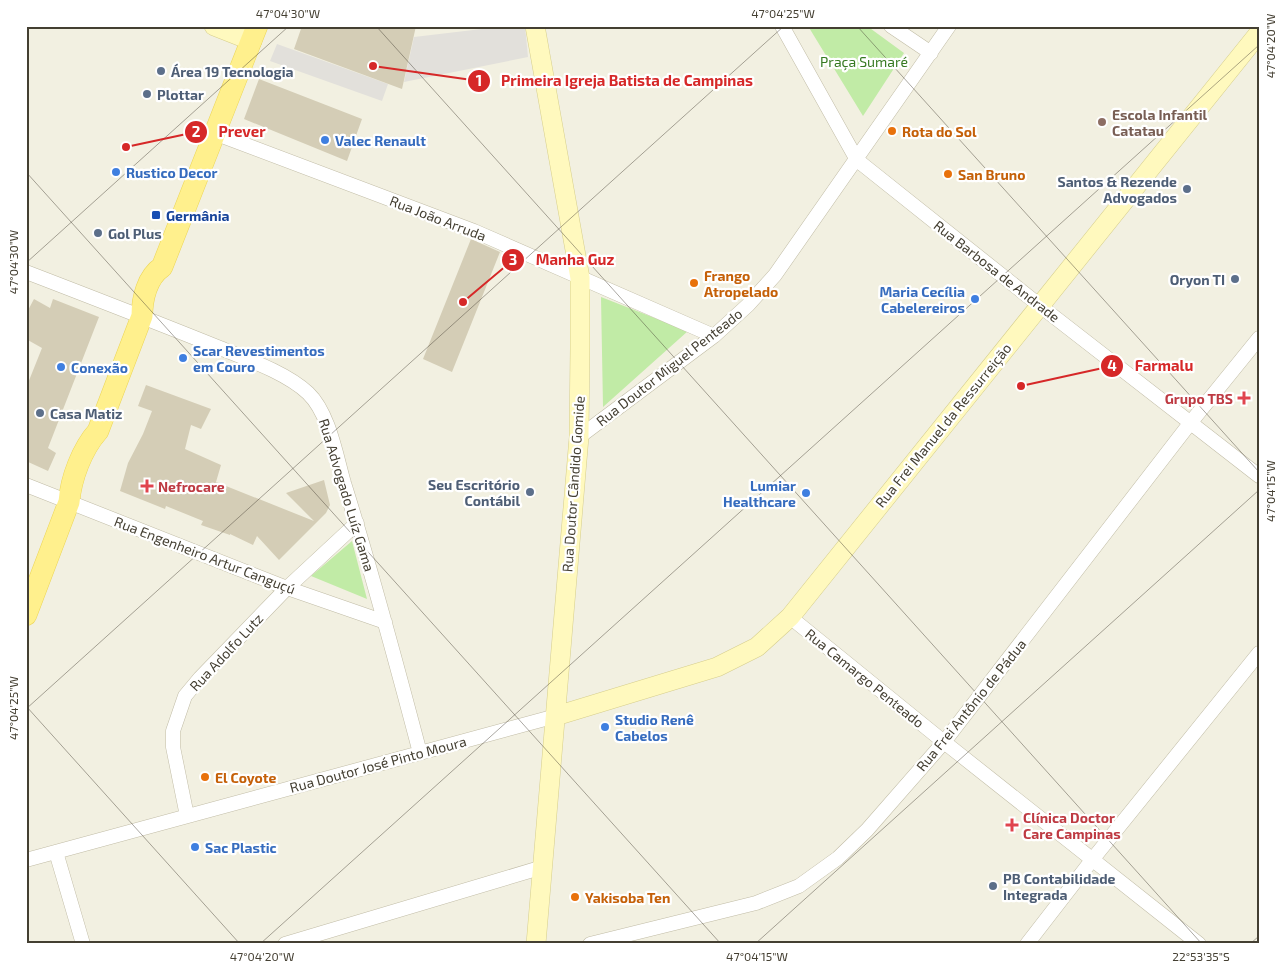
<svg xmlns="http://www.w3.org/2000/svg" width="1285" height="970" font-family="'Exo 2',sans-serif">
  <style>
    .green { fill: #c1eba6 }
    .parking { fill: #e2e0db }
    .building { fill: #d4cdb6 }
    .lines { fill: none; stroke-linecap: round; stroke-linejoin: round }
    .street-casing { stroke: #c1bca6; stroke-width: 15 }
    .secondary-casing { stroke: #d6ce8c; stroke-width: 20 }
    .primary-casing { stroke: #ecd555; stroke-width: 22 }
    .street { stroke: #fff; stroke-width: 14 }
    .secondary { stroke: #fff9be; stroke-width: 19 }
    .primary { stroke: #fff08d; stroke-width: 21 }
    .ticks { fill: none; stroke: #443f32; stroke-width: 1; stroke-opacity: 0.45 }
    .service-dot { fill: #5c6f8a; stroke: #fff; stroke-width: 2 }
    .education-dot { fill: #8d6e63; stroke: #fff; stroke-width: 2 }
    .food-dot { fill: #e8710a; stroke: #fff; stroke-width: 2 }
    .shop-dot { fill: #3f7fe0; stroke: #fff; stroke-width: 2 }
    .transit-dot { fill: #1a4fb4; stroke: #fff; stroke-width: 2 }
    .health-dot { fill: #e0444e; stroke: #fff; stroke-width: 2 }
    .labels { text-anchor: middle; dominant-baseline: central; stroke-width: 4.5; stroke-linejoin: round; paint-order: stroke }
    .park-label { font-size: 14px; fill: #367921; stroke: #fff }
    .service-label { font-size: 14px; font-weight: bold; fill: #4e5e75; stroke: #fff; text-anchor: start }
    .education-label { font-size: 14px; font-weight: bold; fill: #785e54; stroke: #fff; text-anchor: start }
    .food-label { font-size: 14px; font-weight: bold; fill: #c56008; stroke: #fff; text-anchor: start }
    .shop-label { font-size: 14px; font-weight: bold; fill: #366cbe; stroke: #fff; text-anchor: start }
    .transit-label { font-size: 14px; font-weight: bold; fill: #164399; stroke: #fff; text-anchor: start }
    .street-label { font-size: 14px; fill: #443f32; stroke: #fff }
    .health-label { font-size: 14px; font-weight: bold; fill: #be3a42; stroke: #fff; text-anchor: start }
    .leader { fill: none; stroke: #d62828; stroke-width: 2 }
    .callout-dot { fill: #d62828; stroke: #fff; stroke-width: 2 }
    .mark-label { font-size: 15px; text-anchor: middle; font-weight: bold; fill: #fff }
    .callout-label { font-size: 15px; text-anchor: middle; font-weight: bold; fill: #d62828; stroke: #fff; stroke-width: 4.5; stroke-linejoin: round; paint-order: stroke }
    .neatline { fill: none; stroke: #443f32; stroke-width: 2 }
    .ticks-label { font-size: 12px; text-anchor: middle; fill: #443f32 }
  </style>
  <rect width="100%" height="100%" fill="#f2f0e1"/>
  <!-- green -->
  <path class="green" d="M808 26H867L904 53 863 116Z
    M601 297 688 331 603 407Z
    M352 541 367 599 311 576Z"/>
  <!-- parking -->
  <path class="parking" d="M507 26H525L528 57 404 82 414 37Z
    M277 44 388 84 382 101 270 61Z"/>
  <!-- building -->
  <path class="building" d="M302 26H416L402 89 294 49Z
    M259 79 362 119 347 161 244 119Z
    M471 239 500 252 452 372 423 359Z
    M34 299 50 308 53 299 99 317 48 448 56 453 48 471 26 461V388L42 348 26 339V314Z
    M146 385 211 409 201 429 191 425 185 449 221 465 216 482 314 521 286 493 324 480 330 505 326 513 279 560 257 536 253 545 230 534V535L201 525 203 521 166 506 165 509 120 491 128 463 143 434 152 411 138 406Z"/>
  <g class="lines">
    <!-- street casing -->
    <g class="street-casing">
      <path id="street" d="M782 26 857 160 1039 305 1259 476
        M891 26 931 53
        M214 133 474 231 714 336
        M26 272C91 297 156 322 220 348 247 359 287 373 308 393 329 413 336 455 344 483 372 572 396 662 420 753
        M579 437 714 336 748 305 775 275 949 26
        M26 485 287 588 385 622
        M790 617 944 742 1199 944
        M187 816 173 747V731L185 696 200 678 287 588 357 523
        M56 852 83 944
        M26 860 556 716
        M285 944 543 867
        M590 944 756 903 799 886 838 858 867 830 944 742 1191 422 1259 338
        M1027 944 1092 860 1259 653"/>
    </g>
    <!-- secondary casing -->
    <g class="secondary-casing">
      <path id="secondary" d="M214 26 252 41
        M535 26 580 278V348L579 437 536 944
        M556 716 717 667 757 647 790 617 1259 33"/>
    </g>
    <!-- primary casing -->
    <g class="primary-casing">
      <path id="primary" d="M26 615 69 502C71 478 82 449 98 431L142 316C142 299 147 277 162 267L257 26"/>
    </g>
    <!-- street -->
    <use href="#street" class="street"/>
    <!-- secondary -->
    <use href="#secondary" class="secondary"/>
    <!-- primary -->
    <use href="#primary" class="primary"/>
  </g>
  <!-- ticks -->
  <path class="ticks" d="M376 26 1202 944M857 26 1259 472M26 172 721 944M26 263 289 26M26 706 240 944M26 709 784 26M260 944 1259 45M755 944 1259 490M1250 944 1259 936"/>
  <!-- markers -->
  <g class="service-dot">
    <circle cx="161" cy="71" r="5"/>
    <circle cx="147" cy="94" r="5"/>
    <circle cx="1187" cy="189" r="5"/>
    <circle cx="98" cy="233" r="5"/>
    <circle cx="1235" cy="279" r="5"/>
    <circle cx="40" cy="413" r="5"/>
    <circle cx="530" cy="492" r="5"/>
    <circle cx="993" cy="886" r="5"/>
  </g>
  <circle class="education-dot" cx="1102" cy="122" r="5"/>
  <g class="food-dot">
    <circle cx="892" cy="131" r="5"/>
    <circle cx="948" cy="174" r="5"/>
    <circle cx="694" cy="283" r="5"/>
    <circle cx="205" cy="777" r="5"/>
    <circle cx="575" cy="897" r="5"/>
  </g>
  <g class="shop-dot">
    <circle cx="325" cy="140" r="5"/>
    <circle cx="116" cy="172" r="5"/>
    <circle cx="975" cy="299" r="5"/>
    <circle cx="183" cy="358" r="5"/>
    <circle cx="61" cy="367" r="5"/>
    <circle cx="806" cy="493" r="5"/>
    <circle cx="605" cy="727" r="5"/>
    <circle cx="195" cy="847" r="5"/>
  </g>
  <rect class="transit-dot" x="151" y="210" width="10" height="10" rx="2.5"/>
  <g class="health-dot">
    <path d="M1241.5 390.5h5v5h5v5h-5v5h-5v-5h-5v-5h5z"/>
    <path d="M144.5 478.5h5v5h5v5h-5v5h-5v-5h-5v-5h5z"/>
    <path d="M1009.5 817.5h5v5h5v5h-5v5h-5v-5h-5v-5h5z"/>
  </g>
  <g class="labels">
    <!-- park labels -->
    <g class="park-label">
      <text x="864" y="61">Praça Sumaré</text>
    </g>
    <!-- service labels -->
    <g class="service-label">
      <text x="171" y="71">Área 19 Tecnologia</text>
      <text x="157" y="94">Plottar</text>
      <text x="1177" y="181" text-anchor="end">Santos &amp; Rezende<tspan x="1177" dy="16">Advogados</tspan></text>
      <text x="108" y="233">Gol Plus</text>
      <text x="1225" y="279" text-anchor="end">Oryon TI</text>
      <text x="50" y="413">Casa Matiz</text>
      <text x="520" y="484" text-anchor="end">Seu Escritório<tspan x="520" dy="16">Contábil</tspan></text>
      <text x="1003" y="878">PB Contabilidade<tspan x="1003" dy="16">Integrada</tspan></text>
    </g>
    <!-- education labels -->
    <g class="education-label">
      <text x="1112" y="114">Escola Infantil<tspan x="1112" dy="16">Catatau</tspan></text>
    </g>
    <!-- food labels -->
    <g class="food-label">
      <text x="902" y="131">Rota do Sol</text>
      <text x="958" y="174">San Bruno</text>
      <text x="704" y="275">Frango<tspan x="704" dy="16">Atropelado</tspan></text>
      <text x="215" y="777">El Coyote</text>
      <text x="585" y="897">Yakisoba Ten</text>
    </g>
    <!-- shop labels -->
    <g class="shop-label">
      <text x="335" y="140">Valec Renault</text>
      <text x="126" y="172">Rustico Decor</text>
      <text x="965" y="291" text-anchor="end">Maria Cecília<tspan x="965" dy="16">Cabelereiros</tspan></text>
      <text x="193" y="350">Scar Revestimentos<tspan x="193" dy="16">em Couro</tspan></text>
      <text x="71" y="367">Conexão</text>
      <text x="796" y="485" text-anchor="end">Lumiar<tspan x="796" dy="16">Healthcare</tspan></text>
      <text x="615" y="719">Studio Renê<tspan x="615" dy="16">Cabelos</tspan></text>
      <text x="205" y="847">Sac Plastic</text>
    </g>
    <!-- transit labels -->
    <g class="transit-label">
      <text x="166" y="215">Germânia</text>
    </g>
    <!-- street labels -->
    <g class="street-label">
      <text transform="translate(438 218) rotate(21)">Rua João Arruda</text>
      <text transform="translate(997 271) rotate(38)">Rua Barbosa de Andrade</text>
      <text transform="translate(669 367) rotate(-38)">Rua Doutor Miguel Penteado</text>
      <text transform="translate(943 425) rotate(-51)">Rua Frei Manuel da Ressurreição</text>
      <text transform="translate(573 484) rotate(-86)">Rua Doutor Cândido Gomide</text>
      <text transform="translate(347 495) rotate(73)">Rua Advogado Luíz Gama</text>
      <text transform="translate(205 555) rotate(21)">Rua Engenheiro Artur Canguçú</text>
      <text transform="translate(226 652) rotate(-47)">Rua Adolfo Lutz</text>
      <text transform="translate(865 678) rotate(39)">Rua Camargo Penteado</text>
      <text transform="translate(971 705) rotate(-51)">Rua Frei Antônio de Pádua</text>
      <text transform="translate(378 764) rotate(-15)">Rua Doutor José Pinto Moura</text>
    </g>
    <!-- health labels -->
    <g class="health-label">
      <text x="1233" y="398" text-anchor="end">Grupo TBS</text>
      <text x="158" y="486">Nefrocare</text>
      <text x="1023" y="817">Clínica Doctor<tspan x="1023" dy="16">Care Campinas</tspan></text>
    </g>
  </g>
  <!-- callouts -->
  <path class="leader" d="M373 66L479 81M126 147L196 132M463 302L513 260M1021 386L1112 366"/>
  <g class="callout-dot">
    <circle cx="373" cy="66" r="5"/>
    <circle cx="126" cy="147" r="5"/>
    <circle cx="463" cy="302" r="5"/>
    <circle cx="1021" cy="386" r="5"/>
    <circle cx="479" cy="81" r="12"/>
    <circle cx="196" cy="132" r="12"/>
    <circle cx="513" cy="260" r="12"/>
    <circle cx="1112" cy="366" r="12"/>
  </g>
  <g class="mark-label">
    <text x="479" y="86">1</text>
    <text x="196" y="137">2</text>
    <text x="513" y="265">3</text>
    <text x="1112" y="371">4</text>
  </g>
  <g class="callout-label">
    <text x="627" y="86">Primeira Igreja Batista de Campinas</text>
    <text x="242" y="137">Prever</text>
    <text x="575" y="265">Manha Guz</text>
    <text x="1164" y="371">Farmalu</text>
  </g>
  <!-- border -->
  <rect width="1285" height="970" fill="none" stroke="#ffffff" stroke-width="55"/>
  <rect x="28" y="28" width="1230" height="914" class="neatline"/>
  <g class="ticks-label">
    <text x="288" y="18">47°04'30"W</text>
    <text x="783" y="18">47°04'25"W</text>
    <text transform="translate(1271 46) rotate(-90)" y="4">47°04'20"W</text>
    <text transform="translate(14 262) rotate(-90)" y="4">47°04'30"W</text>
    <text transform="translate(1271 491) rotate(-90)" y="4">47°04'15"W</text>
    <text transform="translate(14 708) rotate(-90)" y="4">47°04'25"W</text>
    <text x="262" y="961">47°04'20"W</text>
    <text x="757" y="961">47°04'15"W</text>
    <text x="1201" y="961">22°53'35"S</text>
  </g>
</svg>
